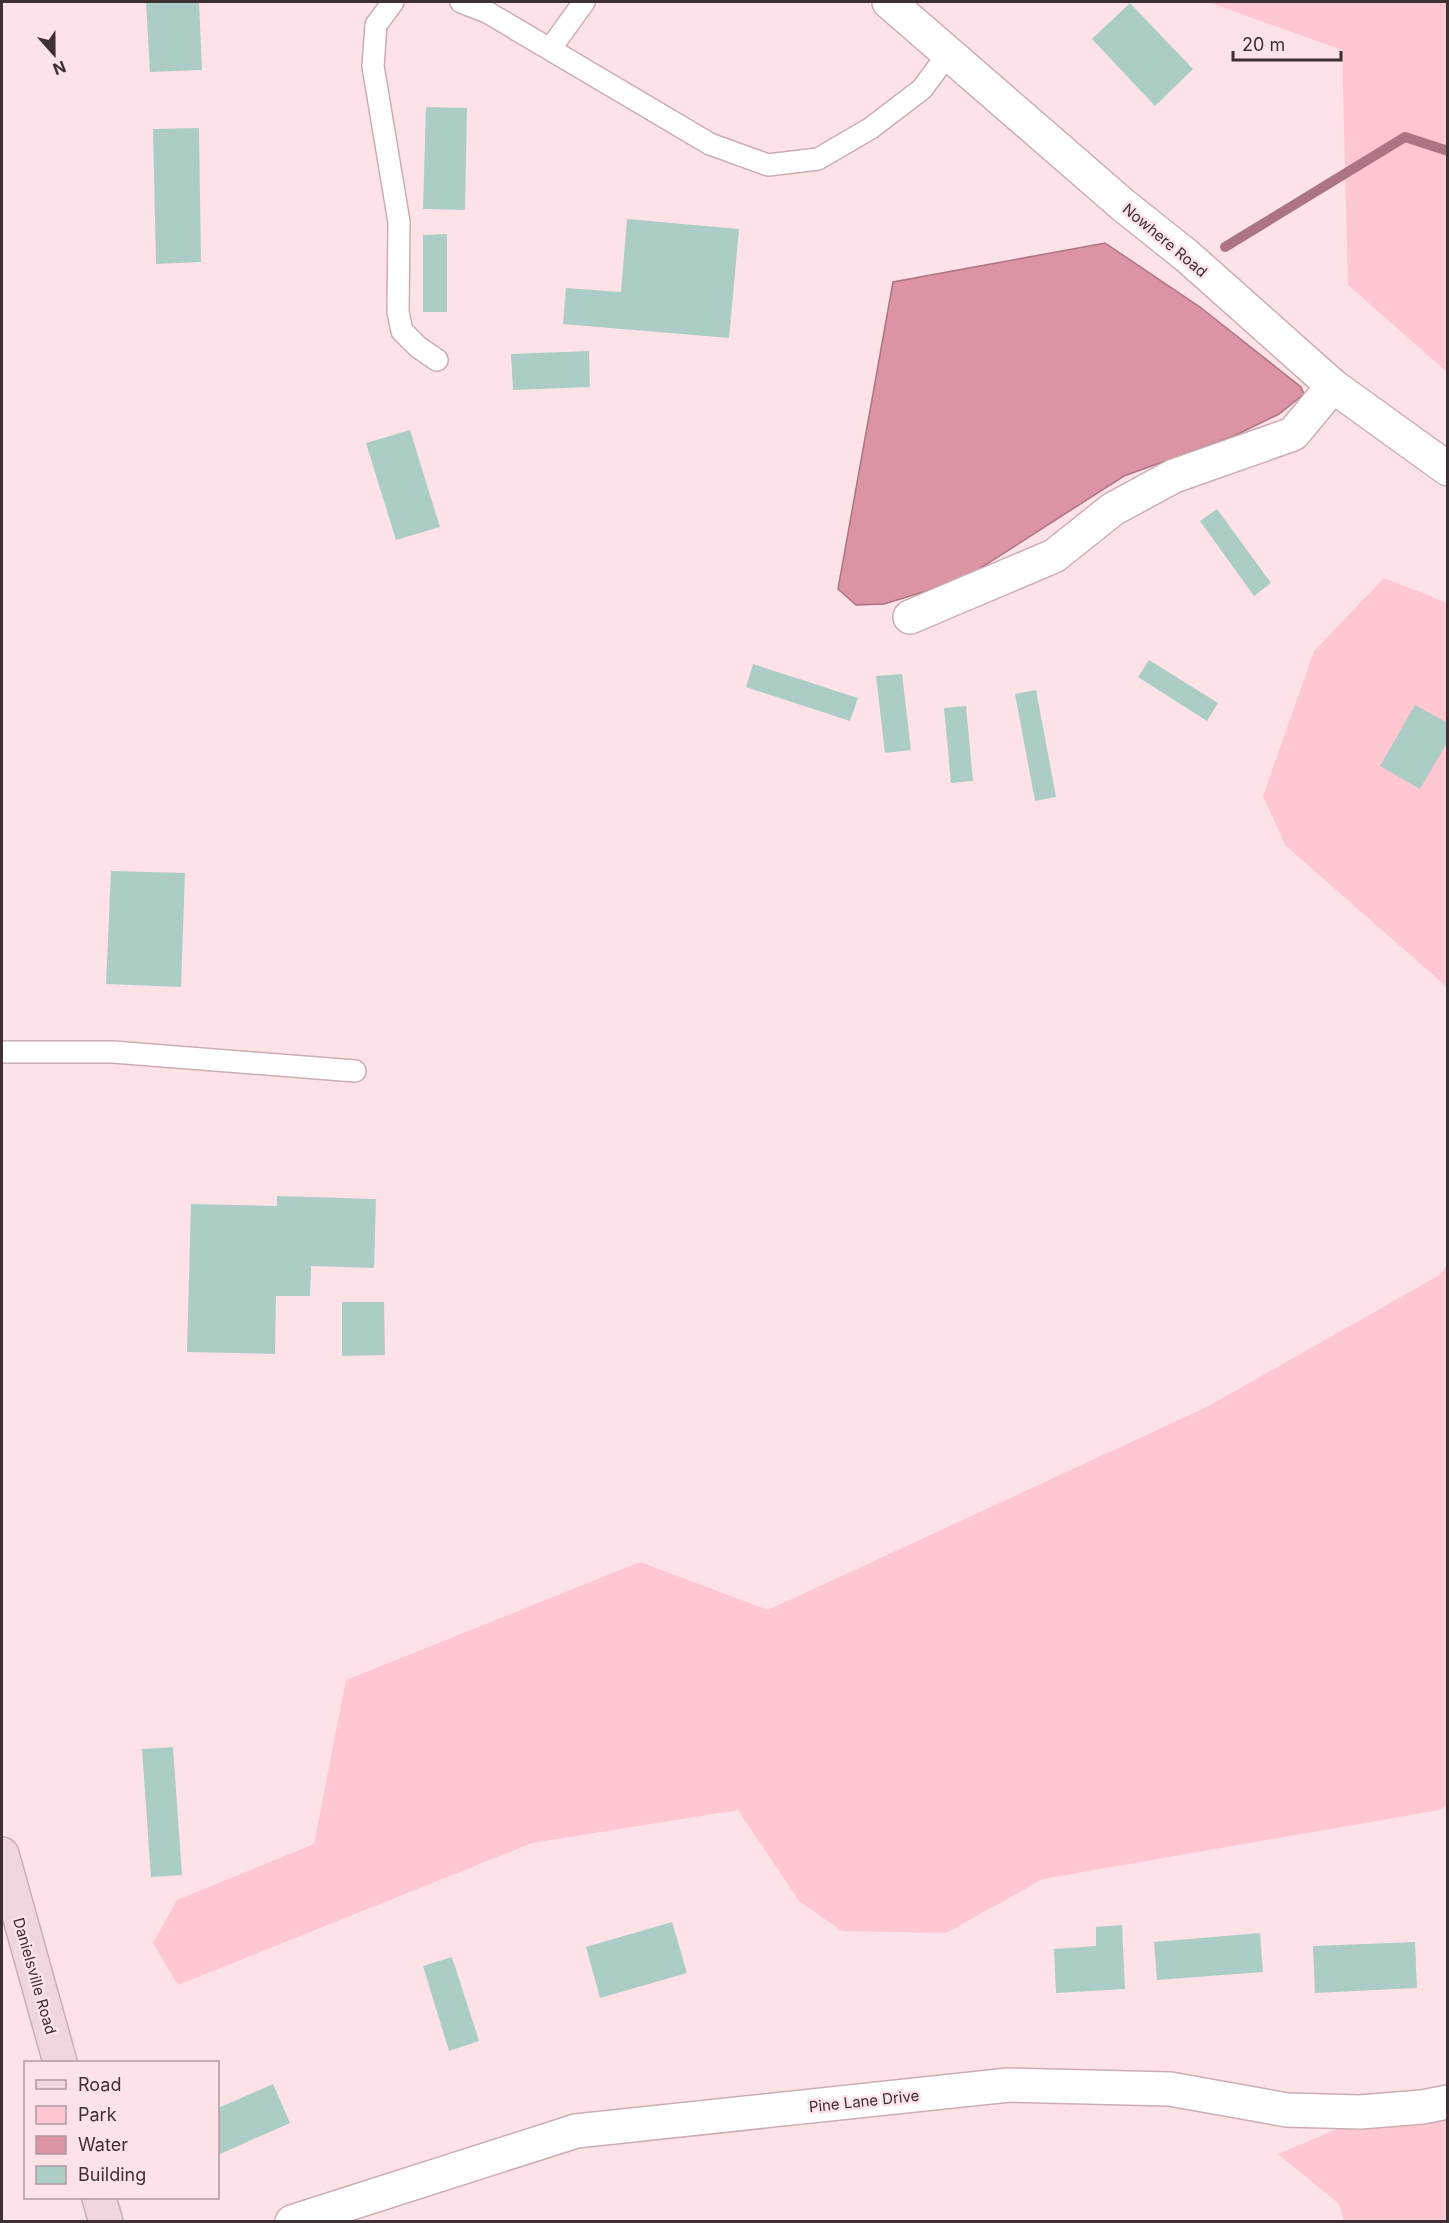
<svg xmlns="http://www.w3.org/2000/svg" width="1449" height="2223" font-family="Inter,sans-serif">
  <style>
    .green { fill: #ffc7d2 }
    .water { fill: #dc93a3; stroke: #ac7581; stroke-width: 1.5 }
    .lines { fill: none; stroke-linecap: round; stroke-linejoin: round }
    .stream { stroke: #ac7581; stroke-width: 10 }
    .building { fill: #accdc5 }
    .service-casing { stroke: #ccadb3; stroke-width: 24 }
    .minor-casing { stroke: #ccadb3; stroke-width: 36 }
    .tertiary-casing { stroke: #ccadb3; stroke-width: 36 }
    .secondary-casing { stroke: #ccadb3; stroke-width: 36 }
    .service { stroke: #fff; stroke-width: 21 }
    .minor { stroke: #fff; stroke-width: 33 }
    .tertiary { stroke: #fff; stroke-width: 33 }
    .secondary { stroke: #efd7dc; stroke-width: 33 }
    .labels { text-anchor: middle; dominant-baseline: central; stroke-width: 5; stroke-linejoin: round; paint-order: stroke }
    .street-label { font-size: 15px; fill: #3d3033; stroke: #fde3e8 }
  </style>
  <rect width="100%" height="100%" fill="#fde3e8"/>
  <!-- green -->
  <path class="green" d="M1208 2H1447V372L1348 285 1342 50Z
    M1384 578 1447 603V987L1285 845 1263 796 1314 651Z
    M1447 1264V1806L1439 1810 1043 1879 946 1933 842 1931 799 1901 738 1810 532 1843 178 1985 153 1943 177 1900 314 1844 346 1680 640 1562 768 1610 1207 1407 1441 1274Z
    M1447 2117V2221H1344L1338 2203 1278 2154 1354 2122Z"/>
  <!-- water -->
  <path class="water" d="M1105 243 1200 307 1301 387 1304 394 1279 414 1234 436 1124 476 962 580 884 604 856 605 838 589 893 282Z"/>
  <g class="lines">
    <!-- stream -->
    <path class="stream" d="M1225 247 1405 137 1448 151"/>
  </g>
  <!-- building -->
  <path class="building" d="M146 2H199L202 70 150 72Z
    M1130 3 1193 69 1155 106 1092 39Z
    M426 107 467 108 465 210 423 209Z
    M199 128 201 262 156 264 153 129Z
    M627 219 739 229 729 338 563 324 566 288 621 292Z
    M447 234V312H423V235Z
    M589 351 590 387 513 390 511 354Z
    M410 430 440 527 396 540 366 443Z
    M1217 509 1271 583 1254 596 1200 521Z
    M1149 660 1218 703 1207 721 1138 677Z
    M753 664 858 698 850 721 746 687Z
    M902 674 911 750 885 753 876 676Z
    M1036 690 1056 797 1035 801 1015 694Z
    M1415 705 1448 723V741L1420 789 1380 766Z
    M966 706 973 781 951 783 944 708Z
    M111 871 185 873 181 987 106 984Z
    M277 1196 376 1199 374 1268 311 1266 310 1296H276L275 1354 187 1352 191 1204 277 1206Z
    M342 1302H384L385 1355 342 1356Z
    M173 1747 182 1875 151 1877 142 1749Z
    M672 1922 687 1973 600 1998 586 1947Z
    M1122 1925 1125 1989 1056 1993 1054 1949 1096 1946V1927Z
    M1260 1933 1263 1972 1157 1980 1154 1942Z
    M1415 1942 1417 1988 1315 1993 1313 1946Z
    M452 1957 479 2041 449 2051 423 1966Z
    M273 2084 290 2123 218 2155V2108Z"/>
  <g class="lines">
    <!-- service casing -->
    <g class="service-casing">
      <path id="service" d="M393 2 376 25 373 66 399 222 398 312 402 331 418 347 437 360
        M461 2 487 12 710 144 768 165 818 159 871 128 922 89 948 54
        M550 49 584 2
        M2 1052H113L355 1071"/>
    </g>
    <!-- minor casing -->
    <g class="minor-casing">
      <path id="minor" d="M910 617 1054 556 1113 509 1174 476 1293 434 1333 386
        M292 2222 576 2131 1009 2085 1170 2089 1287 2110 1360 2112 1422 2107 1448 2102"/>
    </g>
    <!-- tertiary casing -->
    <g class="tertiary-casing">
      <path id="tertiary" d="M889 2 1123 205 1187 256 1333 386 1448 469"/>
    </g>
    <!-- secondary casing -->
    <g class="secondary-casing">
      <path id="secondary" d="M2 1854 60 2062
        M99 2198 106 2222"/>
    </g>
    <!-- service -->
    <use href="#service" class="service"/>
    <!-- minor -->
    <use href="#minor" class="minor"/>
    <!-- tertiary -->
    <use href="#tertiary" class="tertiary"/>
    <!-- secondary -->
    <use href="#secondary" class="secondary"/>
  </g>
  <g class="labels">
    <!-- street labels -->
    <g class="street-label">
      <text transform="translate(1165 240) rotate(40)">Nowhere Road</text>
      <text transform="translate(35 1976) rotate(74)">Danielsville Road</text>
      <text transform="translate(864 2101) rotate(-6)">Pine Lane Drive</text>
    </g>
  </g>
  <!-- border -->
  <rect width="1449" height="2223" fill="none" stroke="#3d3033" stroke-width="6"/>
  <!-- legend -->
  <rect x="24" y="2061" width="195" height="138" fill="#fde3e8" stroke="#b09ba0" stroke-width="1.5"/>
  <rect x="36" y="2080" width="30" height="9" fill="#efd7dc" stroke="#b09ba0" stroke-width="1.5"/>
  <text x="78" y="2091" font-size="18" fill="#3d3033">Road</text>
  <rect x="36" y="2106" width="30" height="18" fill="#ffc7d2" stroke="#b09ba0" stroke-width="1.5"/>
  <text x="78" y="2121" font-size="18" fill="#3d3033">Park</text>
  <rect x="36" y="2136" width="30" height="18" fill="#dc93a3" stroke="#b09ba0" stroke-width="1.5"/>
  <text x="78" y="2151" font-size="18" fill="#3d3033">Water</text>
  <rect x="36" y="2166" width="30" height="18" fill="#accdc5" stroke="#b09ba0" stroke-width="1.5"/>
  <text x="78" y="2181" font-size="18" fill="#3d3033">Building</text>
  <!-- north arrow -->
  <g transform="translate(54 54) rotate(159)" stroke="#fde3e8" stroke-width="4.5" paint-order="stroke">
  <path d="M0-4.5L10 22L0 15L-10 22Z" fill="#3d3033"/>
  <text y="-9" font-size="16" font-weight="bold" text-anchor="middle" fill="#3d3033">N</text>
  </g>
  <!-- scale -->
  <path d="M1233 51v9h108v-9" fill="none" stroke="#3d3033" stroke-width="3"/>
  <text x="1242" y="51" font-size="18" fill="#3d3033" stroke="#fde3e8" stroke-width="4.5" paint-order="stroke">20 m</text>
</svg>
